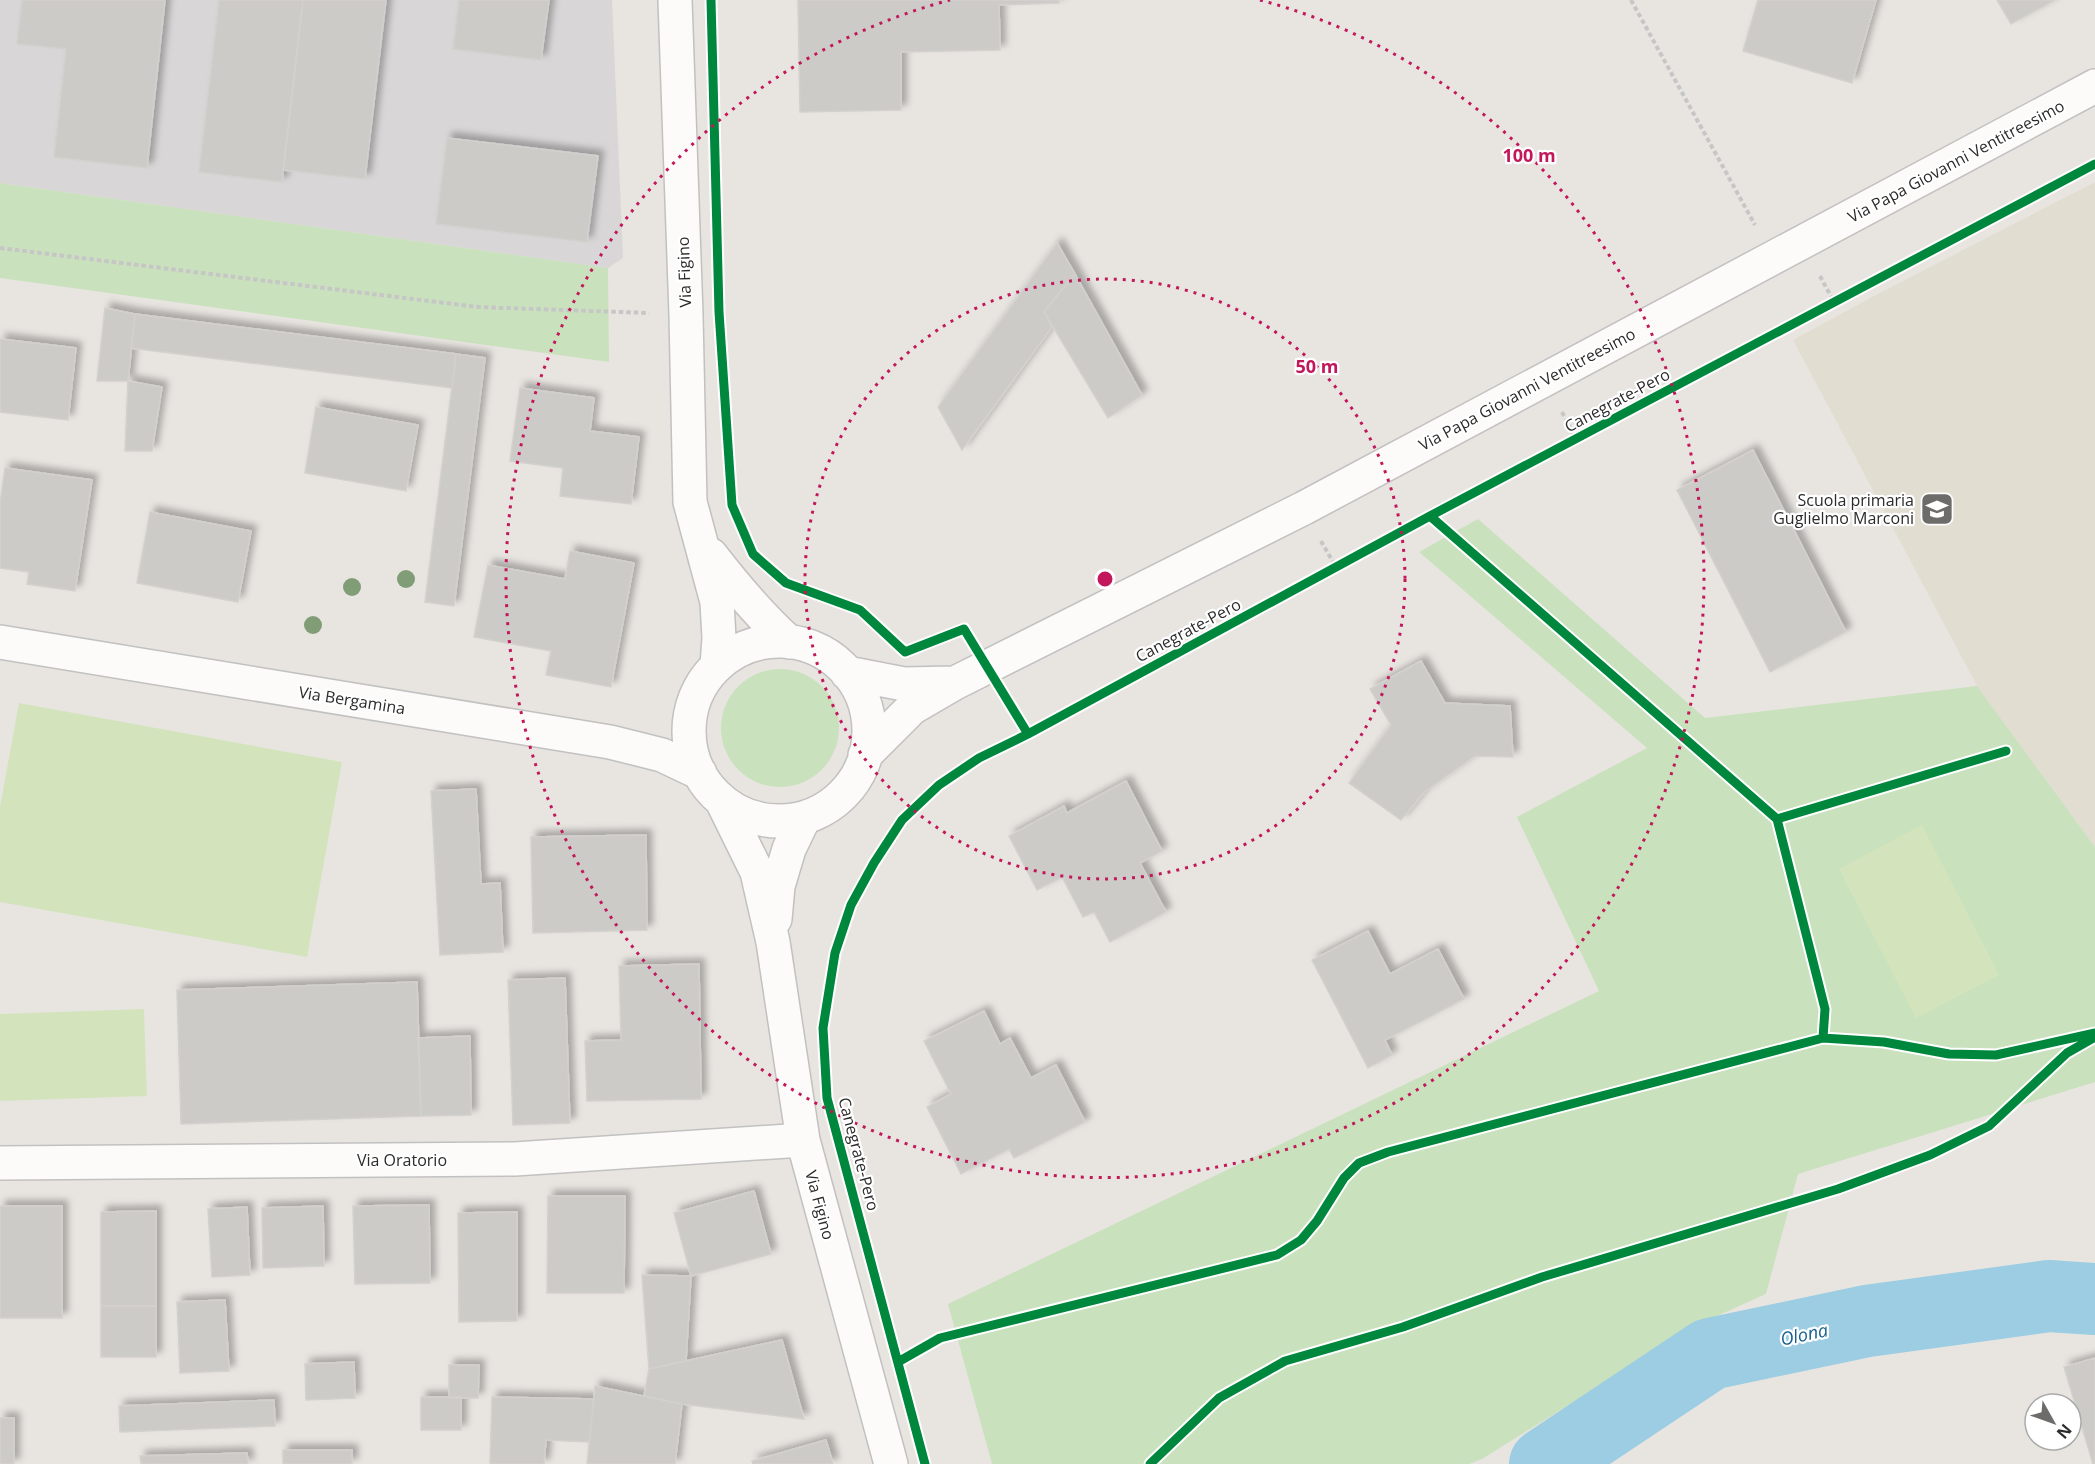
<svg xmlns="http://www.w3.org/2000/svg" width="2095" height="1464" font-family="'Open Sans',sans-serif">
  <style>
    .industrial { fill: #d9d6d8 }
    .education { fill: #e2ddd1 }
    .green { fill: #cae1bd }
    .pitch { fill: #d3e4bc }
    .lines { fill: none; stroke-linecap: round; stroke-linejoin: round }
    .river { stroke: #9ccde2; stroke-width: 72 }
    .building { fill: #cdcbc8; stroke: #d3d1cd; stroke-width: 1.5; filter: url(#shadow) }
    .minor-casing { stroke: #c2c1c1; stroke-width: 36 }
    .path { stroke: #c6c6c6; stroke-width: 4; stroke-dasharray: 4.5 3; stroke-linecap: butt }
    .minor { stroke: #fcfbfa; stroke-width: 33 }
    .cycleway-casing { stroke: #fff; stroke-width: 13 }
    .cycleway { stroke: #00873e; stroke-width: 9 }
    .tree { fill: #819d77 }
    .ring { fill: none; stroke: #c2185b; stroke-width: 3; stroke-dasharray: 3 6 }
    .labels { text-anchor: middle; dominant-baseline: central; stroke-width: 4.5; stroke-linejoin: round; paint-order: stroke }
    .street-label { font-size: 16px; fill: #2b2b2b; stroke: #fff }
    .poi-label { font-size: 16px; fill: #2b2b2b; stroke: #fff; text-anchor: end }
    .water-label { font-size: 18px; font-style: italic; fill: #1a6290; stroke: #fff }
    .centre { fill: #c2185b; stroke: #fff; stroke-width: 3 }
    .ring-label { font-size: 18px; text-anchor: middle; font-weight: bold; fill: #c2185b; stroke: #fff; stroke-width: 4.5; stroke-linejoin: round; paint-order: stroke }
  </style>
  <defs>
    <filter id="shadow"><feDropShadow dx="5.5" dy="-5.5" stdDeviation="3" flood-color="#0004"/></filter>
  </defs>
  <rect width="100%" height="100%" fill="#e8e5e1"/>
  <!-- industrial -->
  <path class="industrial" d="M0 0H612L623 258 608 268 0 183Z"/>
  <!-- education -->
  <path class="education" d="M2095 182V847L1977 686 1793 340 1874 296Z"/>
  <!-- green -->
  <path class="green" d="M0 183 608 268 609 362 0 278Z
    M1478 519 1705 718 1977 686 2095 847V1082L1798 1174 1766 1294 1695 1326 1482 1459 1469 1464H992L948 1304 1599 991 1517 817 1647 748 1419 552Z
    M721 728a59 59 0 1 1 118 0a59 59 0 1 1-118 0Z"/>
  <!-- pitch -->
  <path class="pitch" d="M19 703 342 762 307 957 0 902V807Z
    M1922 825 1999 975 1916 1018 1839 869Z
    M144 1009 147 1096 0 1101V1014Z"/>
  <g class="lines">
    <!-- river -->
    <path class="river" d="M1545 1464 1710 1354 1867 1321 2049 1296 2095 1299"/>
  </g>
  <!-- building -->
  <path class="building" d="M22 0H165L147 168 54 157 66 49 17 44Z
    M219 0H303L282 182 199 172Z
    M303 0H386L365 179 283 170Z
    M459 0H549L541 60 453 49Z
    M798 0H1059V3L999 5 1000 50 901 52V110L800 112Z
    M1758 0H1876L1852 83 1743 51Z
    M1997 0H2055L2011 24Z
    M447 138 598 156 587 242 436 224Z
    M1057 243 1075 274 1044 312 1052 327 962 450 938 407Z
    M1075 274 1142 395 1108 418 1044 312Z
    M105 308 135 314 128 381H97Z
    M135 314 456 354 452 388 131 348Z
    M0 339 76 348 68 420 0 412Z
    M456 354 485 358 454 606 425 602Z
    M128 381 162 387 152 451H125Z
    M520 388 594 398 590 431 639 437 631 504 560 496 563 468 510 461Z
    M316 407 418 425 406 491 305 473Z
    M1753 450 1846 632 1770 672 1677 490Z
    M5 468 92 480 75 591 27 584 29 572 0 568V503Z
    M150 512 251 531 238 602 137 583Z
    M570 551 634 563 611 687 546 675 551 651 474 637 488 565 565 579Z
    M1421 661 1445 703 1510 706 1513 757 1475 756 1424 792 1401 820 1349 783 1391 725 1370 689Z
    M1126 781 1162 851 1140 863 1166 912 1110 942 1094 912 1083 917 1062 877 1037 890 1009 836 1064 806 1067 813Z
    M476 789 481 884 500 883 503 952 440 955 431 791Z
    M646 835 647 930 533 933 531 837Z
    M1368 931 1390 974 1438 949 1464 999 1385 1040 1392 1055 1368 1068 1312 960Z
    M699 964 701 1099 587 1101 585 1041 621 1040 619 966Z
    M565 978 570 1123 513 1125 508 980Z
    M417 982 421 1116 181 1124 177 990Z
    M984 1011 1000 1044 1010 1038 1031 1078 1056 1065 1085 1122 1014 1158 1009 1149 961 1174 927 1107 951 1094 924 1041Z
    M470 1036 471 1115 421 1116 418 1038Z
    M754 1191 771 1254 691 1276 674 1213Z
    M548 1196H625L624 1293H547Z
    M429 1205 430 1283 355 1284 353 1206Z
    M0 1206H62V1318H0Z
    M323 1206 324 1266 263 1268 262 1208Z
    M247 1207 250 1275 212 1277 208 1209Z
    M156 1211V1306H101V1212Z
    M517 1212V1321L459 1322 458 1213Z
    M642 1275 691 1276 686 1361 649 1369Z
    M225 1300 229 1371 180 1373 177 1302Z
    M101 1306H156V1357H101Z
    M782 1340 804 1419 682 1404 644 1396 649 1369Z
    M2095 1358V1464H2093L2064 1367Z
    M354 1362 355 1398 306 1400 305 1364Z
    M449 1365H479L478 1398H449Z
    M595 1386 682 1404 675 1464H587Z
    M421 1397H461V1430H421Z
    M492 1397 594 1399 589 1442 546 1440 544 1464H490Z
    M274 1400 275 1426 120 1432 119 1406Z
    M0 1418H14V1464H0Z
    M826 1440 833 1464H753L752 1461Z
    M283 1450H352V1464H283Z
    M247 1453 248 1464H141L140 1456Z"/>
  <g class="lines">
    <!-- minor casing -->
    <g class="minor-casing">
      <path id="minor" d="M675 0 686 315 690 502 717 602 719 638 717 666
        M711 555C735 586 759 615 789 642
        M689 731a90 90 0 1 1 180 0a90 90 0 1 1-180 0Z
        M0 642 610 742 662 755 700 773
        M847 673 904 684 953 683
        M865 755 912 708 955 683 1304 508 2095 86
        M722 801 757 872 773 942 803 1140 891 1464
        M775 919 778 886 789 849 804 818
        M0 1163 515 1159 803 1140"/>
    </g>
    <!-- path -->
    <path class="path" d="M1631 0 1755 225
      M0 248 478 307 649 313
      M1820 276 1834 302
      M1562 412 1576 439
      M1321 541 1336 567"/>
    <!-- minor -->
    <use href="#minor" class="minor"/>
    <!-- cycleway casing -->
    <g class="cycleway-casing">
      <path id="cycleway" d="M711 0 719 312 732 505 753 554 786 583 860 610 905 652 964 629 1028 734
        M1430 516 1777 819 1825 1009 1823 1038
        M1777 819 2006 751
        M898 1362 940 1338 1277 1255 1301 1240 1317 1221 1344 1178 1359 1163 1388 1152 1823 1038 1884 1042 1949 1054 1996 1055 2095 1033
        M925 1464 827 1098 823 1028 835 953 851 905 874 863 902 820 939 785 979 758 1028 734 1430 516 2095 164
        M1150 1464 1219 1398 1285 1361 1403 1327 1542 1277 1838 1189 1930 1155 1989 1126 2067 1053 2095 1037"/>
    </g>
    <!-- cycleway -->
    <use href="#cycleway" class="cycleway"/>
  </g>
  <!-- trees -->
  <g class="tree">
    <circle cx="406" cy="579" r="9"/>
    <circle cx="352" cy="587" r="9"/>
    <circle cx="313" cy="625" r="9"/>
  </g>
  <!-- distance rings -->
  <g class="ring">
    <circle cx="1105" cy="579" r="300"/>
    <path d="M1260 0A599 599 0 1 1 950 0"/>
  </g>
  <!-- icons -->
  <defs>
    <g id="school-square" transform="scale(1.725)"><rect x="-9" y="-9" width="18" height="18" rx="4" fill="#6d6c6b" stroke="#fff"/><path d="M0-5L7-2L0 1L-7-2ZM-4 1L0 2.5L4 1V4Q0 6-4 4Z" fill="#fff"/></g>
  </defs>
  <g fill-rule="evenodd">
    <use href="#school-square" x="1937" y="509"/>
  </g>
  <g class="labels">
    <!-- street labels -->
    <g class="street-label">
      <text transform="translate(1956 161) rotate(-28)">Via Papa Giovanni Ventitreesimo</text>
      <text transform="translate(684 272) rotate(-92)">Via Figino</text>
      <text transform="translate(1527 389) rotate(-28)">Via Papa Giovanni Ventitreesimo</text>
      <text transform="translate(1617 400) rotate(-28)">Canegrate-Pero</text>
      <text transform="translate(1188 630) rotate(-28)">Canegrate-Pero</text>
      <text transform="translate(352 700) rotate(9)">Via Bergamina</text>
      <text transform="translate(859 1154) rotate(75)">Canegrate-Pero</text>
      <text x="402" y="1160">Via Oratorio</text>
      <text transform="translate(820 1205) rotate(75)">Via Figino</text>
    </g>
    <!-- poi labels -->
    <g class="poi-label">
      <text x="1914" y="500">Scuola primaria<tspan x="1914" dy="18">Guglielmo Marconi</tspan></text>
    </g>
    <!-- water labels -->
    <g class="water-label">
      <text transform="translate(1804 1334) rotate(-12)">Olona</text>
    </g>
  </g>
  <circle cx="1105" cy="579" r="9" class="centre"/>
  <g class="ring-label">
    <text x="1529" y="162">100 m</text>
    <text x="1317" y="373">50 m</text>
  </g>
  <!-- north arrow -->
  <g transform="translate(2053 1422) rotate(130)"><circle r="28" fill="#ffffff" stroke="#aaaaaa" stroke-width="1.5"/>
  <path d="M0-4.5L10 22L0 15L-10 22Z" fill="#6d6c6b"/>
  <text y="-9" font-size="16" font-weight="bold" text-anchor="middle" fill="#2b2b2b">N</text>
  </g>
</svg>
